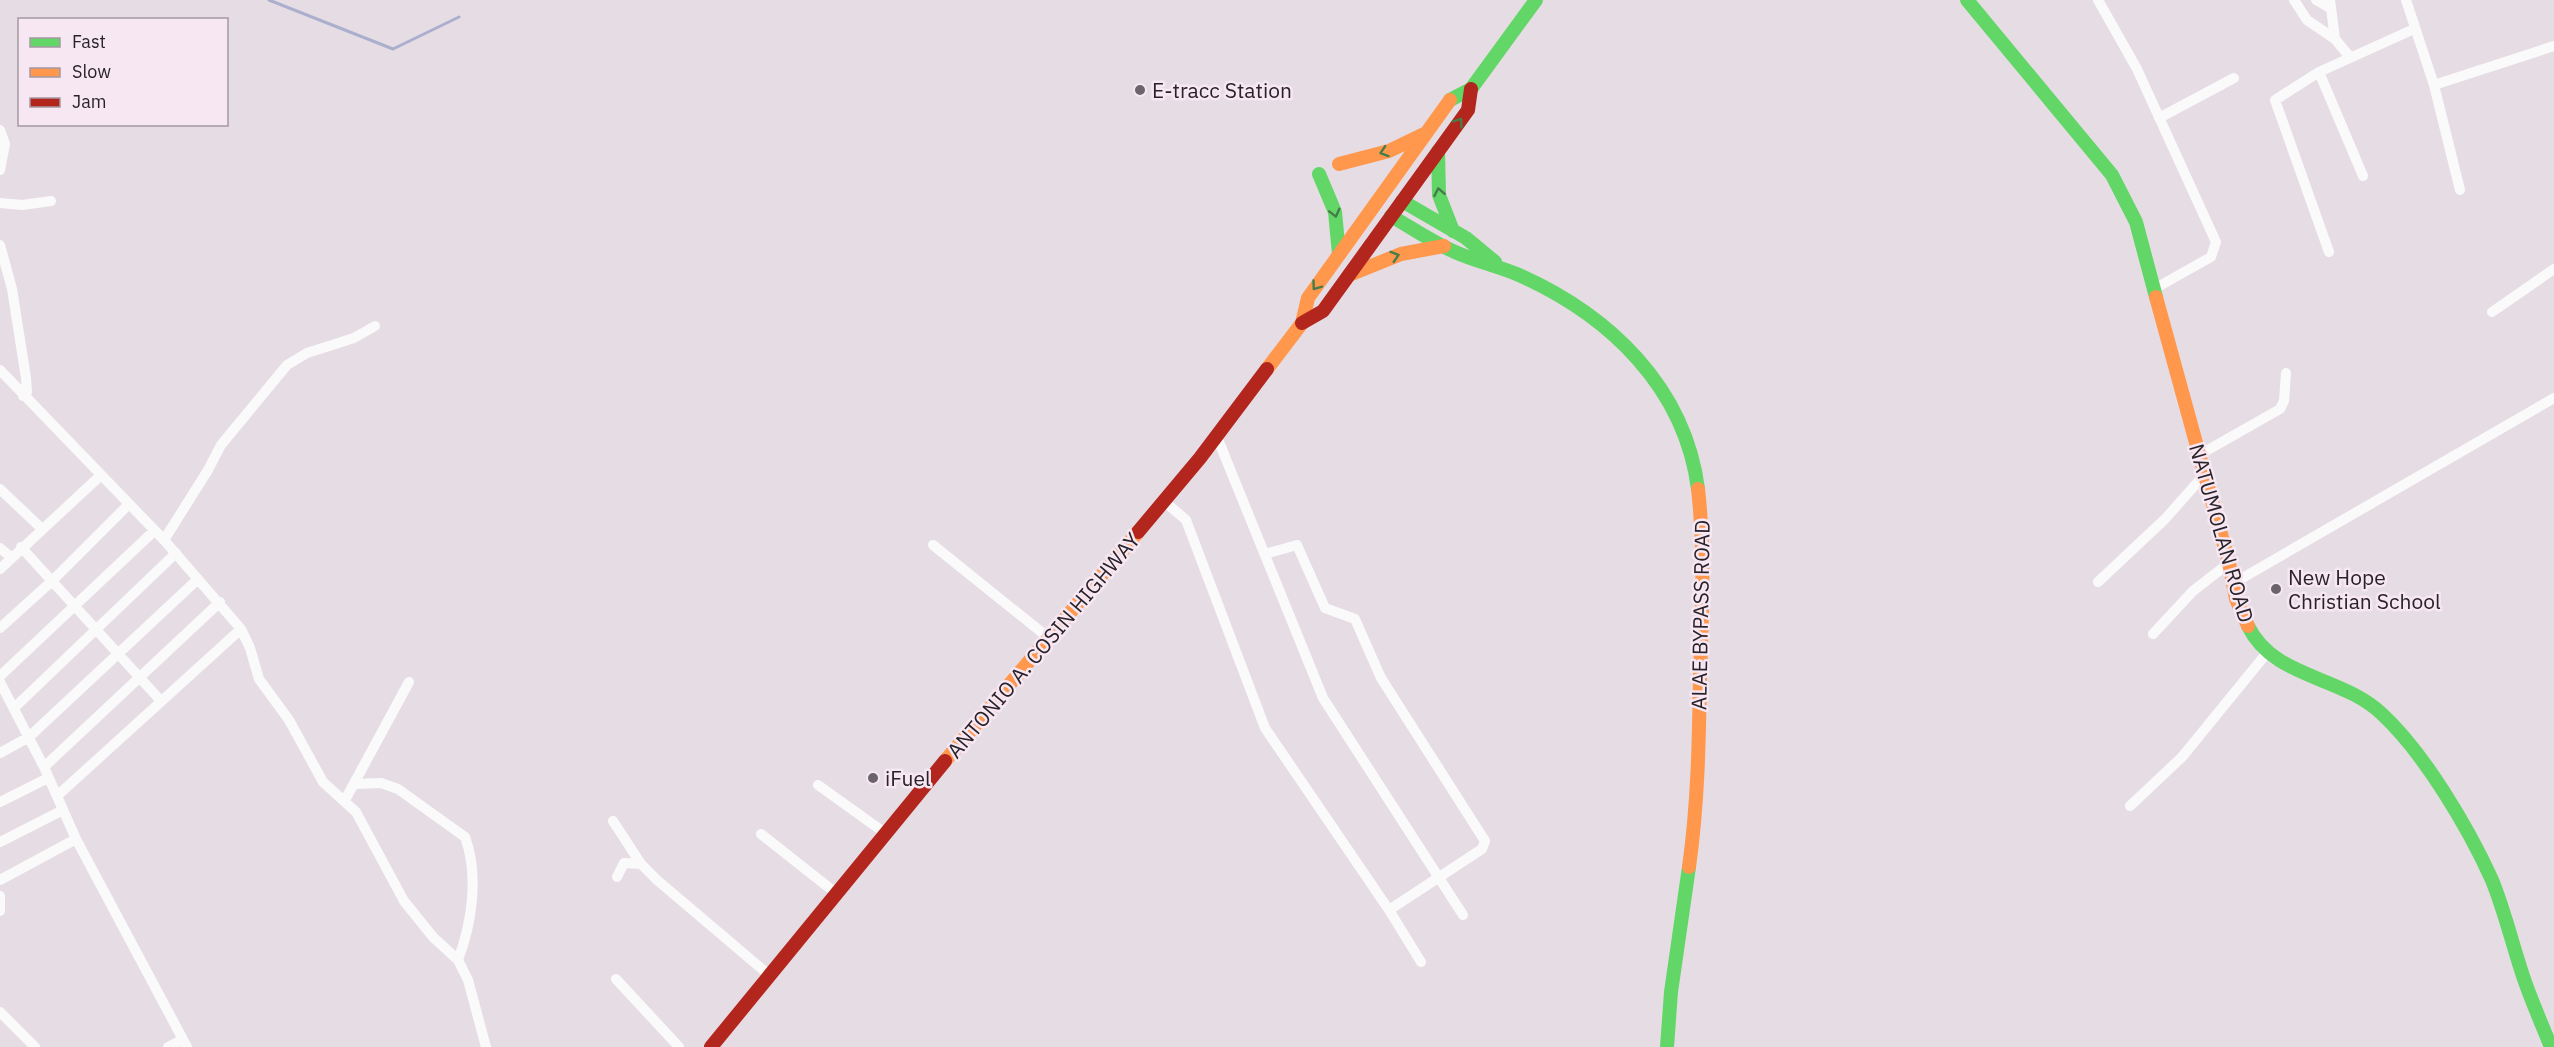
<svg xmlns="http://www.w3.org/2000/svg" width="2554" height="1047" font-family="'IBM Plex Sans',sans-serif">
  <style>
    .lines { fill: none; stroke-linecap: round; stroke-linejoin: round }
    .stream { stroke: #abafce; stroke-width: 3 }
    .street { stroke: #fbfafb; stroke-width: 10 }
    .fast { stroke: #63d668; stroke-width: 14 }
    .slow { stroke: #ff974d; stroke-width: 14 }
    .jam { stroke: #b3261e; stroke-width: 14 }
    .oneway { stroke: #467c48 }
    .poi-dot { fill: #6b646a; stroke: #f7e7f3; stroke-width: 2 }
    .labels { text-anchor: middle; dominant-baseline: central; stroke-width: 5; stroke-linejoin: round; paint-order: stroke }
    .poi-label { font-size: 21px; fill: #292328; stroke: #f7e7f3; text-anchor: start }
    .street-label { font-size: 21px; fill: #292328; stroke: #f7e7f3 }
  </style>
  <rect width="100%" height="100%" fill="#e6dde4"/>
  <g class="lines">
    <!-- stream -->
    <path class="stream" d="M269 0 393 49 459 17"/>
    <!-- street -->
    <path class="street" d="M2098 0 2137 69 2216 242 2211 257 2154 289
      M2294 0 2307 20 2335 39
      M2316 0 2330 8
      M2330 0 2335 39 2349 56
      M2406 0 2434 85 2554 46
      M2319 72 2363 176
      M2434 85 2460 190
      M2159 118 2234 78
      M0 130 5 144 0 170
      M0 203 22 205 51 201
      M0 245 12 289 26 378 27 392 23 396
      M2329 252 2275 100 2319 72 2414 29
      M2492 312 2554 269
      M0 370 164 540 241 629 250 648 259 679 289 720 323 782 356 812 404 901 433 937 458 960 468 980 486 1047
      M1217 437 1323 698 1463 915
      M2199 455 2280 409 2284 401 2286 373
      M0 489 41 528
      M1165 502 1186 520 1265 728 1389 910 1421 962
      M164 540 208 470 221 445 287 365 307 353 354 338 375 326
      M933 545 1050 639
      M21 547 161 701
      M0 548 11 557
      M1265 554 1297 545 1325 608 1355 619 1381 678 1485 841 1482 849 1389 910
      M0 569 100 476
      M2098 582 2165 519 2204 475
      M2232 584 2554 398
      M0 628 52 581 129 504
      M2153 634 2193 591 2229 563
      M0 676 154 531
      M0 682 44 767 76 839 187 1047
      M14 708 176 553
      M0 753 29 737 198 579
      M44 767 220 602
      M355 784 381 783 398 789 465 837C479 875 472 923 458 960
      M818 785 885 833
      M57 796 241 629
      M345 800 409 682
      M0 802 48 778
      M2130 806 2182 757 2266 654
      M613 821 641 864 657 880 769 975
      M761 834 837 894
      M0 842 63 810
      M617 877 624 863 641 864
      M0 880 76 839
      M0 896V911
      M616 979 679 1047
      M0 1012 35 1047
      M168 1047 182 1040"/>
    <!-- fast -->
    <path class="fast" d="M1967 0 2112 175 2136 222 2156 297
      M1450 100 1471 89 1536 0
      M1438 151 1439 195 1453 231
      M1319 174 1335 212 1339 254
      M1402 201 1466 238 1495 262
      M1391 216C1412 228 1432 242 1455 252 1475 261 1498 266 1519 275 1609 315 1685 387 1698 489
      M2248 626C2274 679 2341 675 2382 714 2424 753 2468 827 2492 880 2505 912 2513 947 2524 979 2532 1002 2542 1025 2551 1047
      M1667 1047 1671 992 1689 867"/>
    <!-- slow -->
    <path class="slow" d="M1339 164 1389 151 1424 134
      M1349 275 1401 254 1444 246
      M2156 297 2229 563 2236 599 2248 626
      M1267 369 1302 323 1308 298 1450 100
      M945 761 1138 532
      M1689 867C1698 803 1699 740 1700 676 1702 613 1705 551 1698 489"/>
    <!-- jam -->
    <path class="jam" d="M1302 323 1323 311 1468 110 1471 89
      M1138 532 1200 458 1267 369
      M711 1047 945 761"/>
  </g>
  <!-- one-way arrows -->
  <defs><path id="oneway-chevron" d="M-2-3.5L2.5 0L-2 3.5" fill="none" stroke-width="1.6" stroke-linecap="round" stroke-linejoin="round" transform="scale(1.5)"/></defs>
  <g class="oneway">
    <use href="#oneway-chevron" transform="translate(1459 122) rotate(-54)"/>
    <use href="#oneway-chevron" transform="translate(1384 152) rotate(162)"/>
    <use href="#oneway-chevron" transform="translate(1439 192) rotate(-101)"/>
    <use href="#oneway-chevron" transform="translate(1335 213) rotate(76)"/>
    <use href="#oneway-chevron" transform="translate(1395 256) rotate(-18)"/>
    <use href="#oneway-chevron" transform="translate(1316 286) rotate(126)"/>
  </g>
  <!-- markers -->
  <g class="poi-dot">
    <circle cx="1140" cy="90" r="6"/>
    <circle cx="2276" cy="589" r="6"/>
    <circle cx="873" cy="778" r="6"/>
  </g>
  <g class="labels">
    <!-- poi labels -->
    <g class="poi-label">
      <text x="1152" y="90">E-tracc Station</text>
      <text x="2288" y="577">New Hope<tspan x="2288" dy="24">Christian School</tspan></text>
      <text x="885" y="778">iFuel</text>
    </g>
    <!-- street labels -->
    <g class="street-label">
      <text transform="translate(2222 533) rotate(74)">NATUMOLAN ROAD</text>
      <text transform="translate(1700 615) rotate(-89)">ALAE BYPASS ROAD</text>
      <text transform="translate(1043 645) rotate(-50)">ANTONIO A. COSIN HIGHWAY</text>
    </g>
  </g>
  <!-- legend -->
  <rect x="18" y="18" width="210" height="108" fill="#f7e7f3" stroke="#a599a2" stroke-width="1.5"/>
  <rect x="30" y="38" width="30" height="9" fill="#63d668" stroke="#a599a2" stroke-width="1.5"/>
  <text x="72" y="48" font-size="18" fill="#292328">Fast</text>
  <rect x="30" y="68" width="30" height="9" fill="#ff974d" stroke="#a599a2" stroke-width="1.5"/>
  <text x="72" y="78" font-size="18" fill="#292328">Slow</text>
  <rect x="30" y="98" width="30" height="9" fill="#b3261e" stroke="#a599a2" stroke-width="1.5"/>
  <text x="72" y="108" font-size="18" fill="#292328">Jam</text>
</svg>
